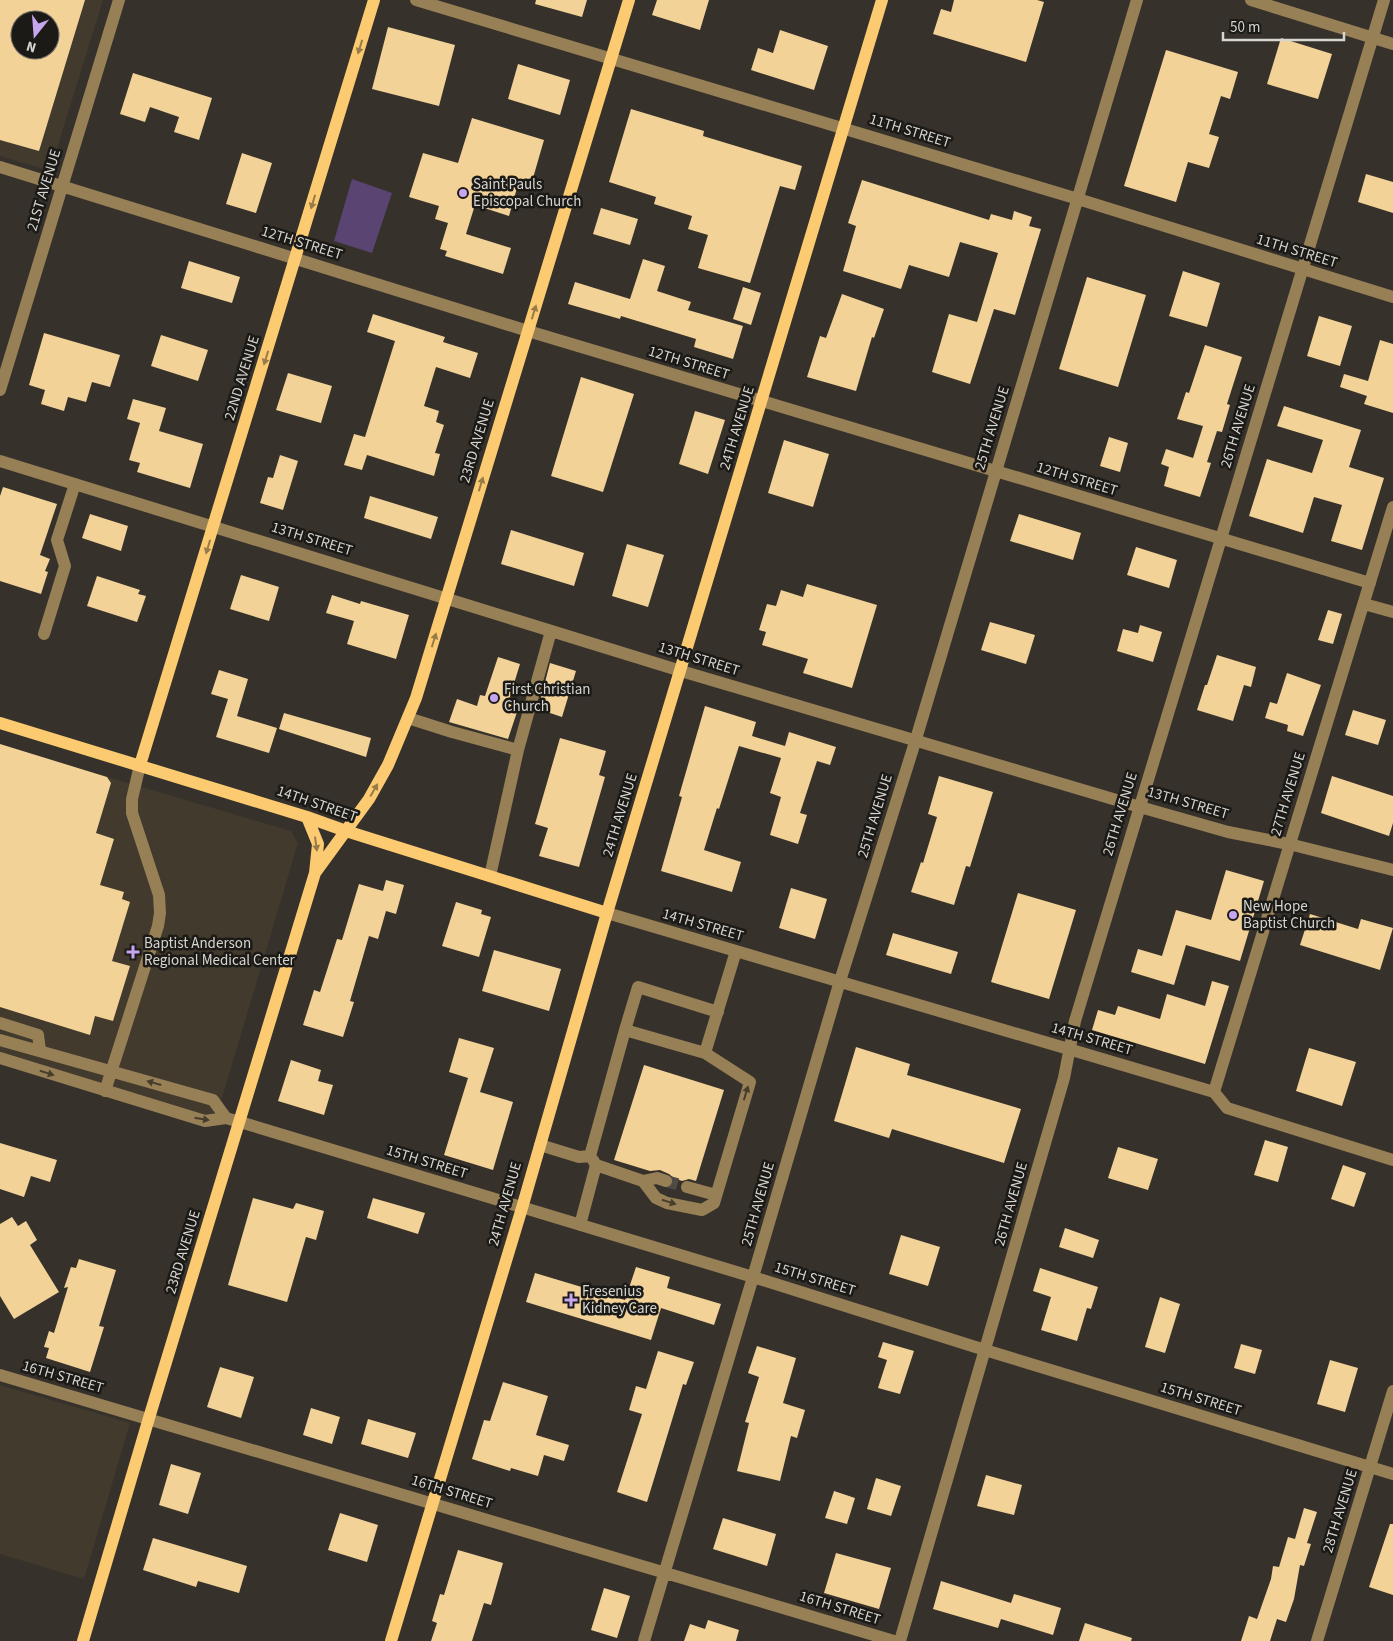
<svg xmlns="http://www.w3.org/2000/svg" width="1393" height="1641" font-family="'Source Sans 3',sans-serif">
  <style>
    .built { fill: #413a2d; fill-rule: evenodd }
    .green { fill: #594472 }
    .building { fill: #f3d298; fill-rule: evenodd }
    .lines { fill: none; stroke-linecap: round; stroke-linejoin: round }
    .minor-tunnel { stroke: #4e4a44; stroke-width: 12; stroke-dasharray: 12 6; stroke-linecap: butt }
    .minor { stroke: #977f56; stroke-width: 12 }
    .major { stroke: #fccb71; stroke-width: 12 }
    .oneway { fill: #977b48 }
    .oneway2 { fill: #473d2d }
    .poi-dot { fill: #c7a6f0; stroke: #1c1a17; stroke-width: 2 }
    .labels { text-anchor: middle; dominant-baseline: central; stroke-width: 5; stroke-linejoin: round; paint-order: stroke }
    .street-label { font-size: 15px; fill: #d7d5d0; stroke: #1c1a17 }
    .poi-label { font-size: 15px; fill: #d7d5d0; stroke: #1c1a17; text-anchor: start }
  </style>
  <rect width="100%" height="100%" fill="#36322b"/>
  <!-- built -->
  <path class="built" d="M0 0H103L50 171 0 156ZM20 20H50V50H20Z
    M0 745 291 831 298 843 214 1125 0 1061Z
    M0 1385 130 1423 84 1579 0 1554Z"/>
  <!-- green -->
  <path class="green" d="M352 179 392 193 372 253 334 241Z"/>
  <!-- building -->
  <path class="building" d="M0 0H85L39 151 0 140ZM20 20H50V50H20Z
    M536 0H587L582 17 535 4Z
    M657 0H709L700 30 652 15Z
    M954 0H1037L1044 2 1026 62 933 34 941 9 951 12Z
    M388 27 455 45 439 106 372 89Z
    M780 30 828 46 814 90 751 70 758 48 773 53Z
    M1281 38 1332 54 1318 99 1267 84Z
    M1166 50 1238 72 1230 99 1221 96 1209 134 1219 137 1209 168 1188 162 1176 202 1124 186Z
    M518 64 570 80 560 115 508 99Z
    M133 73 212 98 199 140 174 132 179 117 150 107 145 122 120 114Z
    M631 109 704 131 703 136 802 166 795 190 780 186 750 283 698 268 708 235 688 229 692 216 654 204 656 197 609 182Z
    M472 118 544 140 531 185 519 181 509 216 475 205 466 234 511 248 503 274 445 256 447 251 440 249 448 223 435 219 439 206 409 197 423 153 458 163Z
    M242 153 272 163 256 213 226 204Z
    M1366 174 1393 182V213L1358 202Z
    M862 180 989 220 991 214 1012 220 1014 211 1032 217 1029 226 1041 229 1015 315 994 309 970 384 932 372 949 314 977 322 998 253 960 242 949 277 909 265 901 289 843 271 856 226 848 223Z
    M601 208 638 219 630 245 593 234Z
    M643 259 665 266 657 291 691 302 688 310 743 326 733 359 694 347 696 339 621 316 620 319 568 304 575 282 630 299Z
    M189 261 240 277 232 303 181 288Z
    M1183 271 1220 283 1207 327 1169 316Z
    M1087 277 1146 295 1118 387 1059 369Z
    M743 287 761 293 751 325 733 319Z
    M842 294 884 309 874 338 872 337 856 391 807 377 820 336 826 338Z
    M373 314 445 337 443 342 478 353 470 378 436 367 424 406 439 411 436 422 444 425 435 453 440 454 434 476 367 455 362 470 344 465 354 434 365 437 395 341 367 332Z
    M1319 316 1352 326 1340 366 1307 356Z
    M44 333 120 355 110 387 92 382 86 402 68 397 64 411 41 404 45 390 29 385Z
    M161 335 208 350 198 381 151 366Z
    M1380 340 1393 344V413L1364 404 1367 396 1340 387 1344 374 1368 381Z
    M1205 345 1242 357 1227 404 1230 405 1222 432 1217 431 1207 462 1211 463 1200 497 1164 486 1169 467 1161 464 1166 449 1193 458 1203 426 1177 419 1186 392 1189 393Z
    M288 373 332 386 321 423 276 410Z
    M581 377 634 394 603 492 551 476Z
    M133 399 166 408 159 431 203 444 190 488 137 472 140 463 129 460 140 423 127 419Z
    M1284 406 1361 430 1349 467 1384 478 1362 550 1331 541 1342 505 1314 497 1303 533 1249 516 1267 459 1312 473 1323 440 1277 426Z
    M695 411 725 420 708 474 679 464Z
    M1109 437 1128 443 1120 472 1100 466Z
    M784 440 829 454 813 507 768 493Z
    M280 455 298 461 283 510 260 503 268 477 273 478Z
    M3 487 57 504 40 555 50 559 45 571 48 572 41 594 0 581V496Z
    M370 496 438 517 431 539 364 518Z
    M90 514 128 526 121 551 82 538Z
    M1019 514 1081 533 1073 560 1010 541Z
    M511 530 584 553 574 586 501 564Z
    M627 544 664 555 648 607 612 596Z
    M1136 547 1177 560 1169 588 1127 575Z
    M241 575 279 587 269 621 230 609Z
    M97 576 140 590 138 594 146 596 137 622 87 606Z
    M807 584 877 605 852 688 803 673 808 659 762 645 766 632 759 630 767 604 776 606 781 590 803 597Z
    M332 595 360 604 361 601 409 615 396 659 347 644 354 621 326 613Z
    M1328 610 1342 614 1333 644 1318 640Z
    M990 622 1035 635 1026 664 981 650Z
    M1140 625 1162 632 1153 662 1117 651 1123 629 1138 633Z
    M1217 655 1256 667 1251 687 1244 685 1233 721 1197 710 1205 685H1207Z
    M498 657 520 664 508 703 519 706 508 739 449 722 457 699 477 706 480 695 485 696Z
    M550 663 576 671 562 717 538 709Z
    M219 670 248 679 237 716 277 728 269 753 216 737 228 699 211 694Z
    M1287 673 1321 685 1303 736 1287 731 1288 725 1265 718 1270 702 1277 704Z
    M705 706 756 722 752 736 785 746 789 732 836 747 830 765 817 761 800 813 807 815 798 844 770 835 781 797 770 793 781 758 739 746 719 809 717 808 704 850 741 862 732 892 661 871 682 797 679 796Z
    M1353 710 1386 720 1378 745 1345 735Z
    M284 713 371 738 366 757 279 729Z
    M560 738 606 751 599 775 605 777 579 867 539 856 548 828 535 824Z
    M0 744 107 777 111 783 96 833 114 839 100 885 124 892 122 899 130 902 112 961 130 966 113 1021 95 1016 90 1035 0 1007Z
    M939 776 993 792 970 867 966 866 954 905 911 892 921 862 923 863 937 817 928 814Z
    M1332 776 1393 796V823L1389 836 1321 813Z
    M1226 870 1264 881 1240 961 1186 945 1174 985 1131 972 1138 949 1162 956 1176 910 1211 920Z
    M386 880 404 885 396 914 386 911 378 939 369 936 350 1001 354 1002 343 1037 303 1025 314 990 320 992 337 939 342 940 359 884 383 891Z
    M791 888 827 899 815 939 779 928Z
    M1018 893 1076 910 1049 999 991 982Z
    M456 902 482 910 481 914 491 917 479 957 442 946Z
    M1310 914 1358 929 1361 919 1393 928 1380 970 1300 945Z
    M893 933 958 952 951 974 886 955Z
    M494 950 561 969 549 1011 482 991Z
    M1212 981 1229 986 1205 1064 1092 1030 1098 1010 1115 1015 1118 1006 1160 1019 1167 994 1205 1006Z
    M459 1038 494 1048 480 1092 513 1102 493 1170 444 1155 468 1078 449 1072Z
    M856 1047 910 1064 907 1075 1021 1109 1004 1163 892 1129 889 1138 834 1121Z
    M1309 1048 1356 1062 1342 1106 1296 1091Z
    M291 1060 321 1070 318 1081 333 1085 324 1115 278 1101Z
    M644 1065 724 1090 696 1181 689 1179 682 1181 674 1178 669 1174 660 1170 650 1171 614 1160Z
    M1265 1140 1288 1147 1278 1182 1254 1175Z
    M0 1143 57 1160 50 1182 31 1176 24 1197 0 1189Z
    M1118 1147 1158 1159 1148 1190 1108 1178Z
    M1343 1165 1366 1173 1354 1207 1331 1199Z
    M253 1198 293 1209 296 1203 324 1211 316 1240 306 1237 287 1302 228 1285Z
    M373 1198 425 1213 418 1234 367 1218Z
    M12 1217 18 1226 26 1221 37 1240 30 1245 59 1292 14 1319 0 1296V1224Z
    M1065 1228 1099 1240 1093 1258 1059 1247Z
    M901 1235 940 1247 928 1286 889 1274Z
    M79 1259 116 1270 99 1326 104 1327 90 1372 46 1358 49 1348 44 1347 49 1331 54 1333 68 1287 64 1288 71 1267 76 1268Z
    M636 1267 670 1277 667 1288 721 1304 714 1325 661 1308 651 1340 526 1302 535 1273 625 1300Z
    M1040 1268 1098 1287 1091 1309 1087 1308 1077 1341 1041 1330 1051 1297 1033 1291Z
    M1160 1297 1180 1304 1165 1353 1145 1347Z
    M883 1342 914 1351 900 1394 878 1388 887 1360 878 1357Z
    M1241 1344 1262 1350 1255 1374 1234 1368Z
    M757 1346 796 1358 783 1403 805 1410 797 1438 791 1436 780 1481 737 1471 749 1423 745 1422 759 1377 748 1373Z
    M658 1351 694 1362 686 1385 683 1384 647 1502 617 1492 642 1414 629 1410 636 1386 646 1389Z
    M1330 1360 1358 1368 1345 1412 1317 1404Z
    M220 1367 254 1377 241 1418 207 1407Z
    M503 1382 548 1396 536 1435 569 1445 564 1461 544 1455 538 1476 511 1468 510 1471 472 1459 484 1420 490 1421Z
    M311 1408 340 1417 332 1444 303 1435Z
    M368 1419 416 1433 408 1458 361 1444Z
    M171 1464 201 1473 188 1514 159 1505Z
    M986 1475 1022 1485 1014 1515 977 1506Z
    M876 1478 901 1486 891 1516 867 1509Z
    M834 1491 855 1498 847 1524 825 1518Z
    M1304 1508 1317 1512 1307 1543 1311 1544 1304 1566 1300 1565 1294 1599 1286 1622 1277 1619 1270 1641H1241L1249 1616 1257 1619 1271 1579 1273 1566 1279 1567 1288 1537 1295 1539Z
    M340 1513 378 1525 367 1562 328 1550Z
    M723 1518 776 1534 767 1566 713 1549Z
    M1390 1524H1393V1595L1369 1587Z
    M153 1538 247 1566 239 1593 198 1581 196 1587 143 1570Z
    M458 1550 503 1563 491 1605 484 1603 472 1641H431L437 1623 432 1621 440 1594 444 1595Z
    M836 1553 891 1568 879 1609 824 1593Z
    M941 1581 1011 1603 1014 1594 1061 1608 1053 1635 1001 1619 998 1628 933 1609Z
    M604 1588 630 1596 617 1638 591 1630Z
    M708 1620 739 1630 736 1641H684L690 1624 705 1629Z
    M1085 1623 1132 1638 1131 1641H1079Z"/>
  <g class="lines">
    <!-- minor-tunnel -->
    <path class="minor-tunnel" d="M666 1181 687 1187"/>
    <!-- minor -->
    <path class="minor" d="M416 0 1078 199 1393 297
      M1251 0 1393 44
      M0 167 528 331 1370 583
      M0 390 119 0
      M0 461 681 671 1140 807 1228 832 1289 844 1393 870
      M1364 604 1393 612
      M44 634 65 566 57 540 75 484
      M408 718 452 732 518 750
      M490 876 518 750 551 631
      M607 913 1214 1092 1227 1108 1393 1160
      M718 1012 638 987 625 1030 705 1053 736 951
      M0 1023 38 1035 40 1050
      M0 1040 213 1100 226 1118
      M0 1058 205 1121 226 1118 240 1122 753 1277 985 1350 1393 1474
      M105 1091 158 926 160 913 159 895 132 813V799L140 765
      M1214 1092 1393 507
      M540 1145 579 1157 590 1156 625 1030
      M596 1165 643 1181 656 1198 667 1203 702 1210 714 1203 750 1082 705 1053
      M643 1181 657 1178 666 1181
      M687 1187 716 1195
      M580 1225 596 1165 593 1160
      M0 1375 894 1641
      M644 1641 753 1277 840 981 916 739 1137 0
      M900 1641 1064 1078 1075 1021 1384 0
      M1317 1641 1393 1391"/>
    <!-- major -->
    <path class="major" d="M0 723 307 817 346 831 607 913
      M140 765 374 0
      M315 873 369 799 388 765 416 698 629 0
      M83 1641 149 1418 315 873 318 844 307 817
      M391 1641 522 1208 607 913 882 0"/>
  </g>
  <!-- one-way arrows -->
  <defs><path id="oneway-solid" d="M-6-.8H1V-3.2L6.5 0L1 3.2V.8H-6Z" transform="scale(1.25)"/></defs>
  <g class="oneway">
    <use href="#oneway-solid" transform="translate(360 47) rotate(107)"/>
    <use href="#oneway-solid" transform="translate(313 202) rotate(107)"/>
    <use href="#oneway-solid" transform="translate(534 312) rotate(-73)"/>
    <use href="#oneway-solid" transform="translate(266 358) rotate(107)"/>
    <use href="#oneway-solid" transform="translate(481 484) rotate(-73)"/>
    <use href="#oneway-solid" transform="translate(208 547) rotate(107)"/>
    <use href="#oneway-solid" transform="translate(434 640) rotate(-73)"/>
    <use href="#oneway-solid" transform="translate(374 790) rotate(-60)"/>
    <use href="#oneway-solid" transform="translate(316 844) rotate(82)"/>
  </g>
  <g class="oneway2">
    <use href="#oneway-solid" transform="translate(47 1073) rotate(17)"/>
    <use href="#oneway-solid" transform="translate(154 1083) rotate(-164)"/>
    <use href="#oneway-solid" transform="translate(746 1093) rotate(-73)"/>
    <use href="#oneway-solid" transform="translate(202 1119) rotate(9)"/>
    <use href="#oneway-solid" transform="translate(669 1202) rotate(18)"/>
  </g>
  <!-- markers -->
  <g class="poi-dot">
    <circle cx="463" cy="193" r="5"/>
    <circle cx="494" cy="698" r="5"/>
    <circle cx="1233" cy="915" r="5"/>
    <path d="M130.5 944.5h5v5h5v5h-5v5h-5v-5h-5v-5h5z"/>
    <path d="M568.5 1292.5h5v5h5v5h-5v5h-5v-5h-5v-5h5z"/>
  </g>
  <g class="labels">
    <!-- street labels -->
    <g class="street-label">
      <text transform="translate(910 131) rotate(17)">11TH STREET</text>
      <text transform="translate(44 190) rotate(-73)">21ST AVENUE</text>
      <text transform="translate(302 243) rotate(17)">12TH STREET</text>
      <text transform="translate(1297 251) rotate(17)">11TH STREET</text>
      <text transform="translate(689 363) rotate(17)">12TH STREET</text>
      <text transform="translate(242 378) rotate(-73)">22ND AVENUE</text>
      <text transform="translate(1238 426) rotate(-73)">26TH AVENUE</text>
      <text transform="translate(737 428) rotate(-73)">24TH AVENUE</text>
      <text transform="translate(992 428) rotate(-73)">25TH AVENUE</text>
      <text transform="translate(477 441) rotate(-73)">23RD AVENUE</text>
      <text transform="translate(1077 479) rotate(17)">12TH STREET</text>
      <text transform="translate(312 539) rotate(17)">13TH STREET</text>
      <text transform="translate(699 659) rotate(17)">13TH STREET</text>
      <text transform="translate(1288 794) rotate(-73)">27TH AVENUE</text>
      <text transform="translate(1188 803) rotate(16)">13TH STREET</text>
      <text transform="translate(317 804) rotate(19)">14TH STREET</text>
      <text transform="translate(1120 814) rotate(-73)">26TH AVENUE</text>
      <text transform="translate(620 815) rotate(-73)">24TH AVENUE</text>
      <text transform="translate(875 816) rotate(-73)">25TH AVENUE</text>
      <text transform="translate(703 925) rotate(16)">14TH STREET</text>
      <text transform="translate(1092 1039) rotate(16)">14TH STREET</text>
      <text transform="translate(427 1162) rotate(17)">15TH STREET</text>
      <text transform="translate(505 1204) rotate(-74)">24TH AVENUE</text>
      <text transform="translate(758 1204) rotate(-74)">25TH AVENUE</text>
      <text transform="translate(1011 1204) rotate(-74)">26TH AVENUE</text>
      <text transform="translate(183 1252) rotate(-73)">23RD AVENUE</text>
      <text transform="translate(815 1279) rotate(17)">15TH STREET</text>
      <text transform="translate(63 1377) rotate(16)">16TH STREET</text>
      <text transform="translate(1201 1399) rotate(17)">15TH STREET</text>
      <text transform="translate(452 1492) rotate(17)">16TH STREET</text>
      <text transform="translate(1340 1511) rotate(-73)">28TH AVENUE</text>
      <text transform="translate(840 1608) rotate(17)">16TH STREET</text>
    </g>
    <!-- poi labels -->
    <g class="poi-label">
      <text x="473" y="184">Saint Pauls<tspan x="473" dy="17">Episcopal Church</tspan></text>
      <text x="504" y="689">First Christian<tspan x="504" dy="17">Church</tspan></text>
      <text x="1243" y="906">New Hope<tspan x="1243" dy="17">Baptist Church</tspan></text>
      <text x="144" y="943">Baptist Anderson<tspan x="144" dy="17">Regional Medical Center</tspan></text>
      <text x="582" y="1291">Fresenius<tspan x="582" dy="17">Kidney Care</tspan></text>
    </g>
  </g>
  <!-- north arrow -->
  <g transform="translate(35 35) rotate(197)"><circle r="24" fill="#1c1a17" stroke="#676561"/>
  <path d="M0-4L9 19L0 12L-9 19Z" fill="#c7a6f0"/>
  <text y="-8" font-size="14" font-weight="bold" text-anchor="middle" fill="#d7d5d0">N</text>
  </g>
  <!-- scale -->
  <path d="M1223 32v8h121v-8" fill="none" stroke="#d7d5d0" stroke-width="2.5"/>
  <text x="1230" y="32" font-size="15" fill="#d7d5d0" stroke="#1c1a17" stroke-width="4" paint-order="stroke">50 m</text>
</svg>
